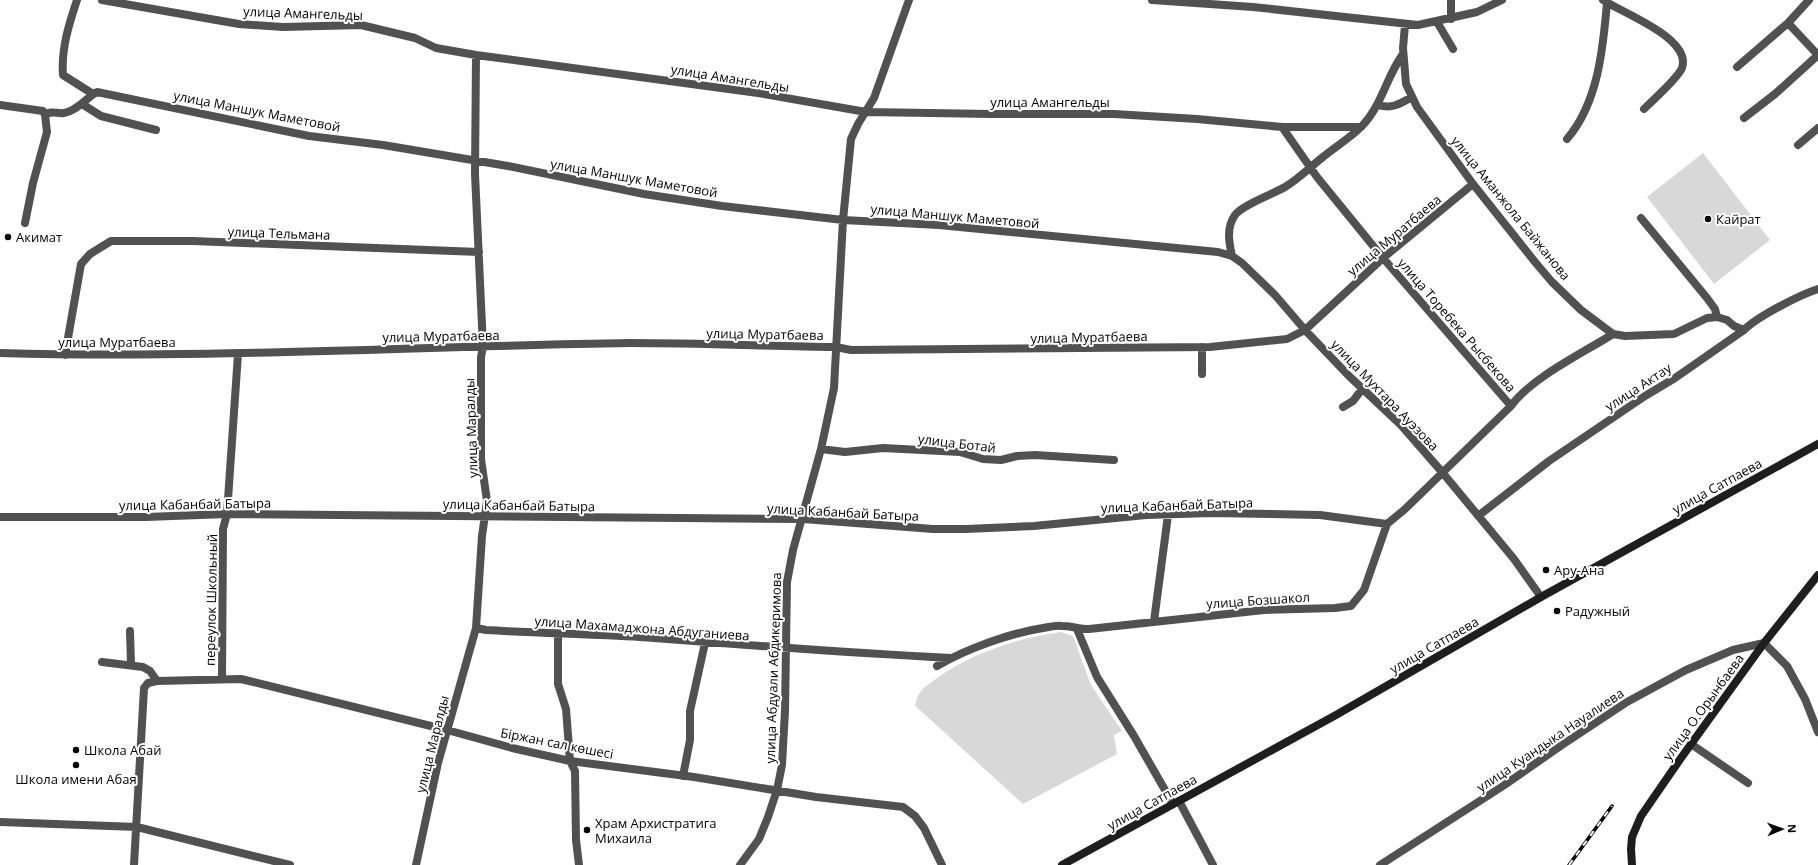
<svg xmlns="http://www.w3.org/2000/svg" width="1818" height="865" font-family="'Open Sans',sans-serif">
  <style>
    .green { fill: #d8d8d8 }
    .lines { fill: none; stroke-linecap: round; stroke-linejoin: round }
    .street { stroke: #515151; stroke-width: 8 }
    .secondary { stroke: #1e1e1e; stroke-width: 8 }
    .rail-casing { stroke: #000; stroke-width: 3.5 }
    .rail { stroke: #fff; stroke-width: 2; stroke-dasharray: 6; stroke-linecap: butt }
    .poi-dot { fill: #000; stroke: #fff; stroke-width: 1.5 }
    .labels { text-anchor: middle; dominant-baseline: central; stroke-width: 4; stroke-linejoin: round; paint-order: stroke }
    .street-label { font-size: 13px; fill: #000; stroke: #fff }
    .poi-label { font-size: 13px; fill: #000; stroke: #fff; text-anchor: start }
  </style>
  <rect width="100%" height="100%" fill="#fff"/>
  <!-- green -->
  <path class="green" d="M1703 153 1770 240 1714 284 1647 197Z
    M1061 632 1073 636 1091 685 1122 731 1114 735 1117 754 1023 804 922 712 915 706C916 702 917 697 919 694 923 687 931 683 937 678 974 652 1018 638 1061 632Z"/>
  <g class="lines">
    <!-- street -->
    <path class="street" d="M77 0C69 24 61 49 63 75L93 94
      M102 0 239 24 283 27 361 25 415 38 436 48 476 55 758 93 866 112 992 114H1114L1197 119 1282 127H1361
      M1152 0 1253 7 1418 25 1477 12 1502 0
      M1451 0V19
      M1603 0C1622 13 1692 38 1682 68 1678 78 1652 101 1644 109
      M1437 22 1453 49
      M1788 23 1818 55
      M1405 25 1403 48 1406 84 1417 107 1473 184 1535 262 1552 282 1581 310 1613 334 1625 336 1674 334 1707 318 1717 317 1727 320 1734 326 1744 330
      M1737 67 1788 23 1809 0
      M82 104 101 116 156 130
      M0 105 43 111 45 115 47 132 33 183 25 223
      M1378 105C1392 109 1400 104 1412 97
      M45 115C51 110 57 114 64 113 77 111 86 98 97 92L309 136 383 145 508 166 644 194 722 206 843 220 939 225 1218 252 1232 256 1242 263 1275 295 1305 330 1349 376 1401 425 1442 472 1514 559 1541 597
      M1744 118 1775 94 1818 55
      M1282 127 1317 177 1383 258 1511 406
      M1567 139C1598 103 1603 49 1607 3
      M1798 145 1818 128
      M1641 218 1707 298 1715 309 1717 317
      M1232 256C1229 242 1226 228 1235 215 1242 205 1273 194 1285 187 1299 179 1310 167 1323 157 1335 147 1350 138 1361 127 1382 106 1386 77 1403 54
      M0 353C210 359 420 346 630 343 698 343 767 346 836 347L851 350 1210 347 1287 339 1305 330 1383 258 1473 184
      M65 355 81 264 90 254 111 241H193L479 252
      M1202 374V347
      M1343 407 1353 401 1363 388
      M821 449 845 452 883 448 960 452 983 459 1001 460 1017 456 1035 455 1114 460
      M1478 516 1549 461 1645 396 1675 378 1744 330C1757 317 1799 295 1818 289
      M0 517H146L227 514 803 519 933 529H966L1034 526 1146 515 1212 513 1320 515 1387 524 1404 510 1511 406C1531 378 1583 353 1613 334
      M1154 621 1168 515
      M476 628 486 630C537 633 589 634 640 637 744 645 847 653 951 658
      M1077 629 1097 677 1134 736 1173 804
      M130 631 131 665
      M558 635V684L566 709 570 761 575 771 576 840 579 865
      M102 662 143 667 150 671 157 681
      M937 666C966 649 1010 633 1043 628 1049 627 1056 625 1062 626 1071 626 1079 629 1089 629L1264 610 1335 608 1351 606 1364 590 1387 524
      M222 679 223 529 227 514 238 354
      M1691 744 1748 783
      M683 776 690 740V711L705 643
      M1179 801 1213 865
      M0 822 137 827 290 865
      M134 865 144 688 148 683 157 681 241 679 447 730 512 748 570 761 694 777 816 797 903 807 915 816 924 828 942 865
      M416 865 438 763 476 628 482 536 487 501 481 459V357L483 347 475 174 476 55
      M740 865 759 839 768 817 777 790 782 765 785 711 787 582 793 550 821 449 834 388 843 220 851 139 858 124 874 98 909 0
      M1380 865 1503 786 1562 745 1627 702 1686 670 1733 650 1764 643 1787 666 1805 699 1818 732"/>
    <!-- secondary -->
    <path class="secondary" d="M1062 865 1336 715 1541 597 1818 444
      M1632 865 1631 849 1632 837 1641 816 1681 758 1764 643 1818 575"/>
    <!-- rail casing -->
    <g class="rail-casing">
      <path id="rail" d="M1569 865 1612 806"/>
    </g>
    <!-- rail -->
    <use href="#rail" class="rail"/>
  </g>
  <!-- markers -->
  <g class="poi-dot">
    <circle cx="1708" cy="219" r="4"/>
    <circle cx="8" cy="237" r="4"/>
    <circle cx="1546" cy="570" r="4"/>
    <circle cx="1557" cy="611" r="4"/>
    <circle cx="76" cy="750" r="4"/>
    <circle cx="76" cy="765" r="4"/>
    <circle cx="587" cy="830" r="4"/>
  </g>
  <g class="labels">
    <!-- street labels -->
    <g class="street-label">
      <text transform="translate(303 13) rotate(2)">улица Амангельды</text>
      <text transform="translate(730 78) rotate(9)">улица Амангельды</text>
      <text x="1050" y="102">улица Амангельды</text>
      <text transform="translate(257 111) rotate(11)">улица Маншук Маметовой</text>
      <text transform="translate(634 178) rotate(10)">улица Маншук Маметовой</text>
      <text transform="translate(1511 208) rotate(51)">улица Аманжола Байжанова</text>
      <text transform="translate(955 216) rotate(5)">улица Маншук Маметовой</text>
      <text transform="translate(279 233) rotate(2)">улица Тельмана</text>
      <text transform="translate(1394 235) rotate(-40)">улица Муратбаева</text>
      <text transform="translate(1457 325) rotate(49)">улица Торебека Рысбекова</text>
      <text transform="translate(765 334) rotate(1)">улица Муратбаева</text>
      <text transform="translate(441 336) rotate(-1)">улица Муратбаева</text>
      <text transform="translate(1089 337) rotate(-1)">улица Муратбаева</text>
      <text x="117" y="342">улица Муратбаева</text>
      <text transform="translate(1638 387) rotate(-33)">улица Актау</text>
      <text transform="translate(1385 395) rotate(46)">улица Мухтара Ауэзова</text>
      <text transform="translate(471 428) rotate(-92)">улица Маралды</text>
      <text transform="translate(957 443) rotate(7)">улица Ботай</text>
      <text transform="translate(1717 486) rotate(-29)">улица Сатпаева</text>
      <text transform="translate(195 504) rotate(-1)">улица Кабанбай Батыра</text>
      <text transform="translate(519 505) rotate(1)">улица Кабанбай Батыра</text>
      <text transform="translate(1177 505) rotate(-2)">улица Кабанбай Батыра</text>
      <text transform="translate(843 512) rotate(3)">улица Кабанбай Батыра</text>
      <text transform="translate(211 600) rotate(-89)">переулок Школьный</text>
      <text transform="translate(1258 600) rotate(-4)">улица Бозшакол</text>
      <text transform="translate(642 628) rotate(4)">улица Махамаджона Абдуганиева</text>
      <text transform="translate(1434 645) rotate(-30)">улица Сатпаева</text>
      <text transform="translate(773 668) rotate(-88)">улица Абдуали Абдикеримова</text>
      <text transform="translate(1703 707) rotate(-54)">улица О.Орынбаева</text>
      <text transform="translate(1550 740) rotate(-34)">улица Куандыка Науалиева</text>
      <text transform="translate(557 743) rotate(11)">Біржан сал көшесі</text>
      <text transform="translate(432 744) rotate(-76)">улица Маралды</text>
      <text transform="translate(1152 802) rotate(-29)">улица Сатпаева</text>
    </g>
    <!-- poi labels -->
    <g class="poi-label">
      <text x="1716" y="219">Кайрат</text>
      <text x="16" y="237">Акимат</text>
      <text x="1554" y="570">Ару-Ана</text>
      <text x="1565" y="611">Радужный</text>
      <text x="84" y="750">Школа Абай</text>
      <text x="76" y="779" text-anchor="middle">Школа имени Абая</text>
      <text x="595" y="823">Храм Архистратига<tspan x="595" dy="15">Михаила</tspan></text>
    </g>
  </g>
  <!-- north arrow -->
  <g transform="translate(1782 829) rotate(88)" stroke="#ffffff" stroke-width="3" paint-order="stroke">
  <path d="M0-3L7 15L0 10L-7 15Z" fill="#000000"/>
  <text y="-6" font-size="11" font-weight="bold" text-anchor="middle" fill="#000000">N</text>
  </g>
</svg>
